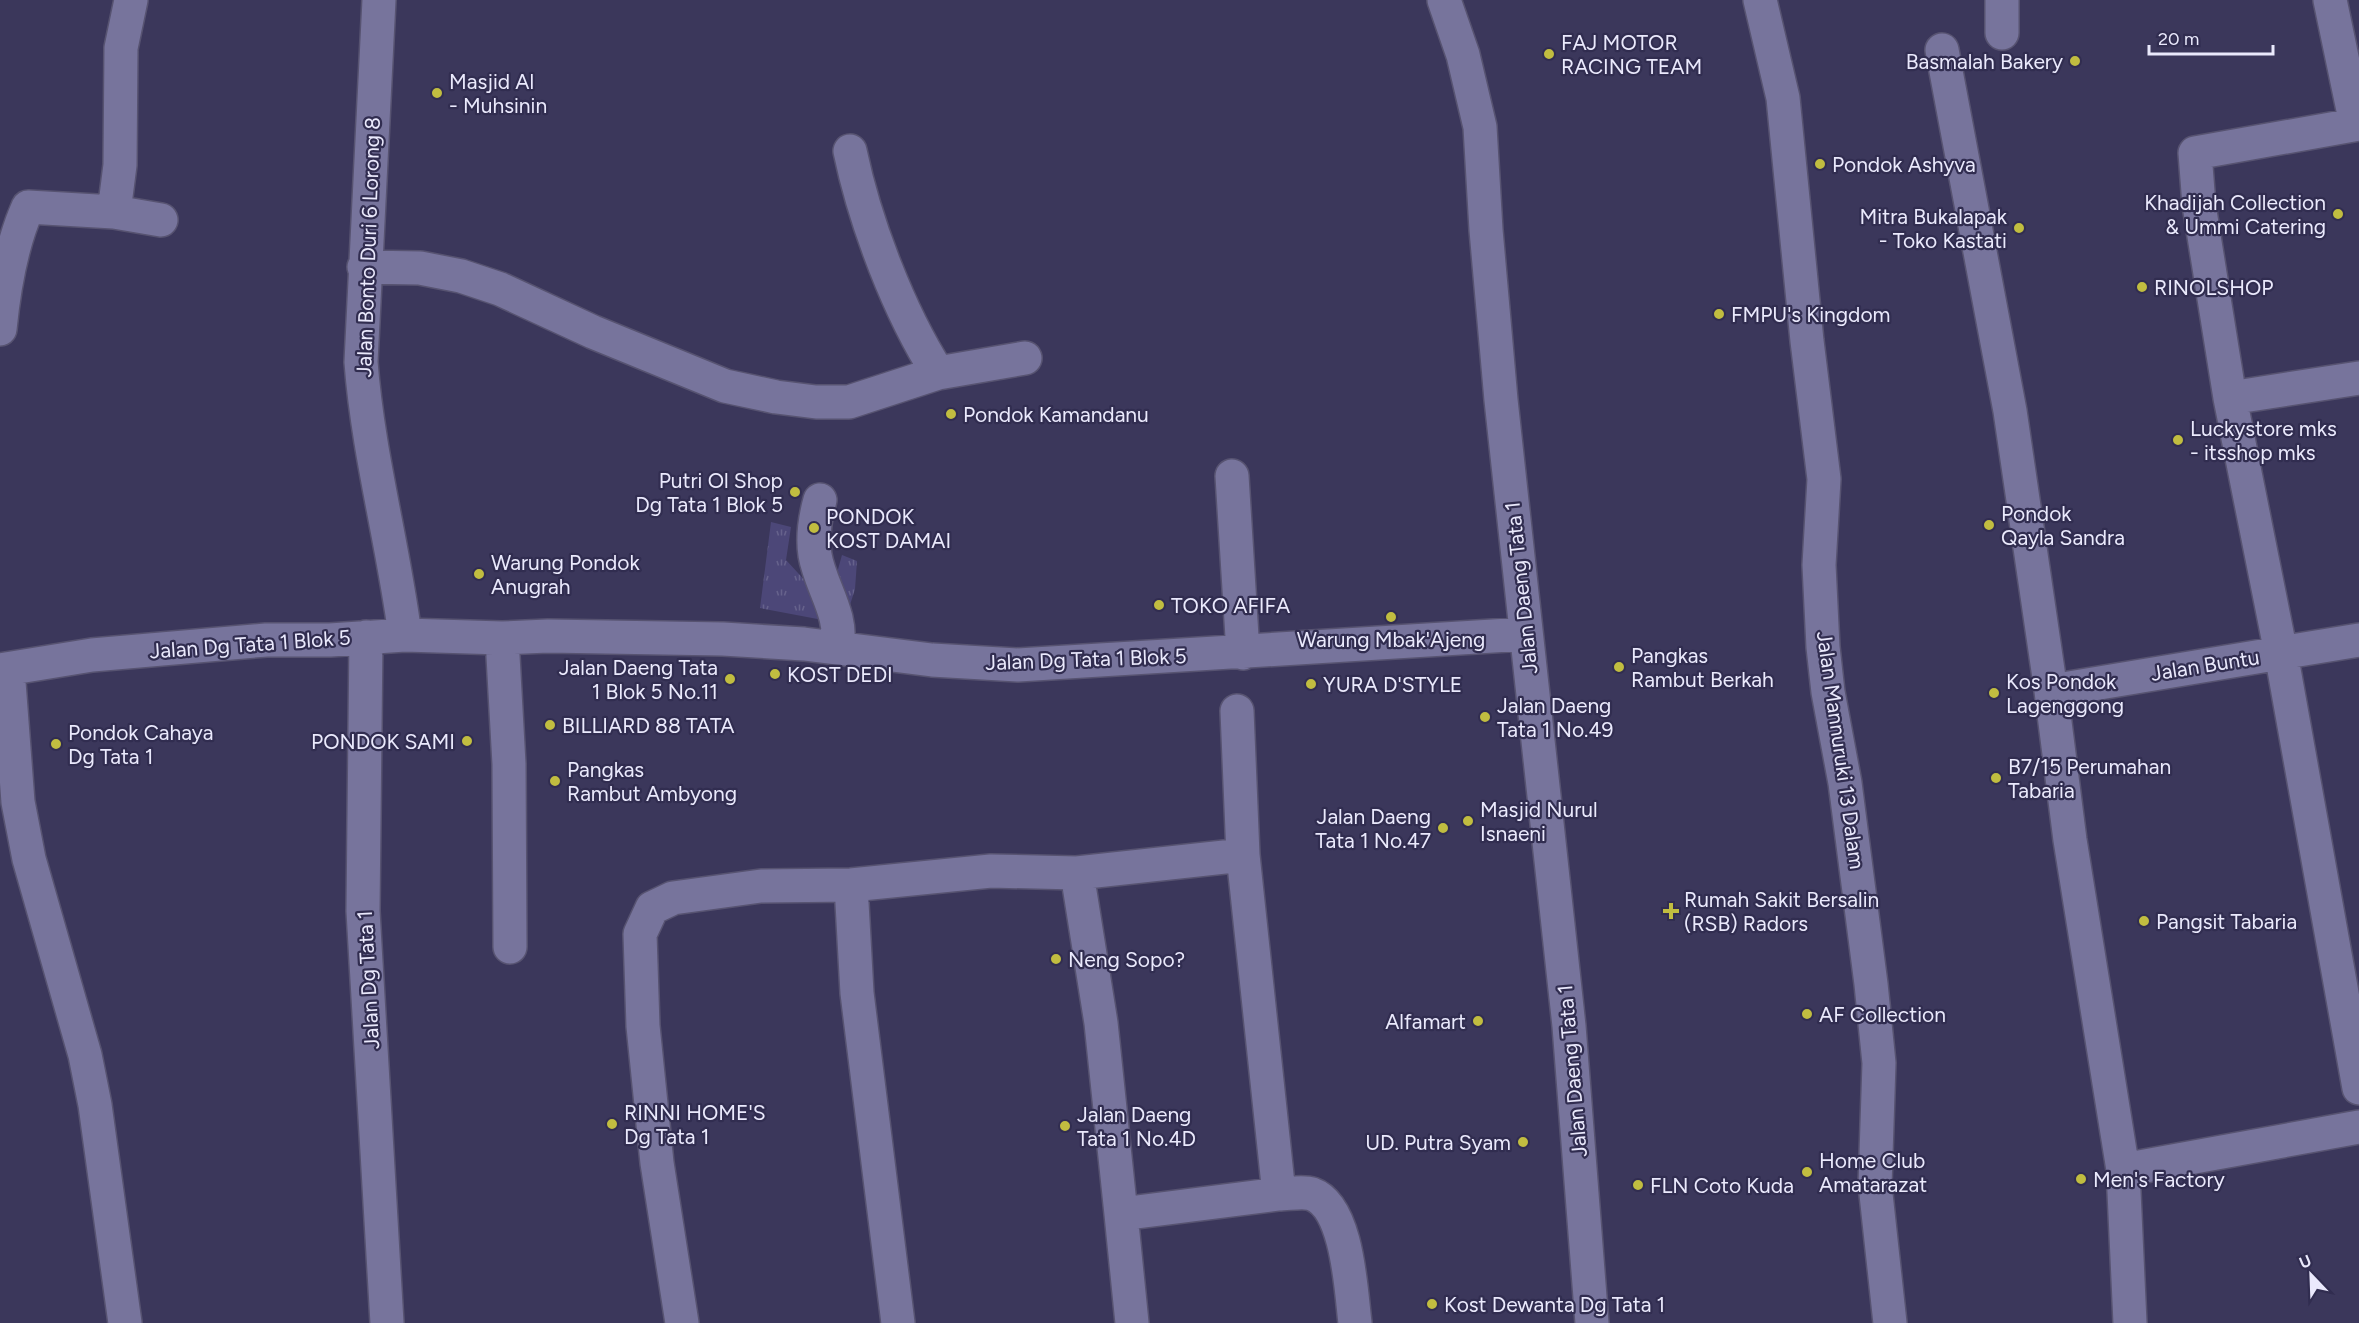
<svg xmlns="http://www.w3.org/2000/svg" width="2359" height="1323" font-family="Figtree,sans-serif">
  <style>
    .grass { fill: url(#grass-tufts) }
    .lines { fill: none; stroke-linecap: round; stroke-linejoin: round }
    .minor-casing { stroke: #575371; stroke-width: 36 }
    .minor { stroke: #77749c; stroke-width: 33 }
    .poi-dot { fill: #c1bd40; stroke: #312d50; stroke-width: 2 }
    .labels { text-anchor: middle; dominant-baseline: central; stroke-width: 4.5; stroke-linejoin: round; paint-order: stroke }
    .poi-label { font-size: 21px; fill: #eae9fc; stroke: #312d50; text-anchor: start }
    .street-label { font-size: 21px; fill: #eae9fc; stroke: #312d50 }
  </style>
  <defs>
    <pattern id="grass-tufts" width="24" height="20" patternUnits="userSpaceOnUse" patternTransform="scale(1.5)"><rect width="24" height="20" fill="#4c4778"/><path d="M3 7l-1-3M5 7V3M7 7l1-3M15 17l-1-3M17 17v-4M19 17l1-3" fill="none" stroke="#66628c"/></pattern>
  </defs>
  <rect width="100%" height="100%" fill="#3b375b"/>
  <!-- grass -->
  <path class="grass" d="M771 522 791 527 786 560 822 599 837 573 842 555 857 561 855 589 844 624 760 608Z"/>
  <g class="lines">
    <!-- minor casing -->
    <g class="minor-casing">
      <path id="minor" d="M379 0 361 362C368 454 393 543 405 635
        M1444 0 1463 55 1480 127 1486 230 1501 400 1569 1026 1592 1323
        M1760 0 1783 98 1807 341 1824 479 1819 565 1823 647 1828 692 1845 783 1871 984 1879 1063 1875 1185 1890 1323
        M2330 0 2356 124
        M2002 33V0
        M1942 50 2010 411 2051 691 2070 840 2123 1170 2130 1323
        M2359 124 2195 153 2199 205 2230 398 2281 653 2359 1088
        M850 151C865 223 899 312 938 373
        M114 212 161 220
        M364 267 420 268 461 276 500 289 593 332 725 386 776 397 816 402H849L938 373 1025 358
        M0 329C4 288 11 245 28 207L114 212 120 165 121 48 131 0
        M2230 398 2359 378
        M1232 476 1243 653
        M820 500C815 518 812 536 815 555 820 586 844 615 837 648
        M366 637 363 911 387 1323
        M502 638 509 764 510 947
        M8 669 18 802 29 859 85 1055 95 1105 125 1323
        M0 670 92 655 266 640H330L405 635 502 638 548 636 723 639 804 644 932 660 1018 665 1526 634
        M2051 691 2359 640
        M851 885 857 993 898 1323
        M2123 1170 2359 1127
        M1279 1194C1289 1194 1303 1191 1312 1194 1348 1207 1351 1291 1355 1323
        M1121 1214 1101 1023 1077 873 1243 855
        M682 1323 657 1163 643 1026 640 934 652 908 673 898 761 886 851 885 991 871 1077 873
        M1132 1323 1121 1214 1279 1194 1243 855 1237 711"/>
    </g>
    <!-- minor -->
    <use href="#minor" class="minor"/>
  </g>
  <!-- markers -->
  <g class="poi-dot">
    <circle cx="1549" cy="54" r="6"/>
    <circle cx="2075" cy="61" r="6"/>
    <circle cx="437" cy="93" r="6"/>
    <circle cx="1820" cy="164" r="6"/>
    <circle cx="2338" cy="214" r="6"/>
    <circle cx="2019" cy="228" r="6"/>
    <circle cx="2142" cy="287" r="6"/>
    <circle cx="1719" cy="314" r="6"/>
    <circle cx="951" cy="414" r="6"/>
    <circle cx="2178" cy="440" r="6"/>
    <circle cx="795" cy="492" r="6"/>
    <circle cx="1989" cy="525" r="6"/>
    <circle cx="814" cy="528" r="6"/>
    <circle cx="479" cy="574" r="6"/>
    <circle cx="1159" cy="605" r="6"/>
    <circle cx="1391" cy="617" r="6"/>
    <circle cx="1619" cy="667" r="6"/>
    <circle cx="775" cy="674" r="6"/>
    <circle cx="730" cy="679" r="6"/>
    <circle cx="1311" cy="684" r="6"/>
    <circle cx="1994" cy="693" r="6"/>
    <circle cx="1485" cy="717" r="6"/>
    <circle cx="550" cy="725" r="6"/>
    <circle cx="467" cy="741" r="6"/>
    <circle cx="56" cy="744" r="6"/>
    <circle cx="1996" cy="778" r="6"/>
    <circle cx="555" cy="781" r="6"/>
    <circle cx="1468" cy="821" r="6"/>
    <circle cx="1443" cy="828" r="6"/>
    <path d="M1668 902h6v6h6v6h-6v6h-6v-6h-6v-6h6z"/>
    <circle cx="2144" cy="921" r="6"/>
    <circle cx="1056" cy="959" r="6"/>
    <circle cx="1807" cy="1014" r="6"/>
    <circle cx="1478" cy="1021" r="6"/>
    <circle cx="612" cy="1124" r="6"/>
    <circle cx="1065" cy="1126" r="6"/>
    <circle cx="1523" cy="1142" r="6"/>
    <circle cx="1807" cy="1172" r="6"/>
    <circle cx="2081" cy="1179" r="6"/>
    <circle cx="1638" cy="1185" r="6"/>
    <circle cx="1432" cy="1304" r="6"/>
  </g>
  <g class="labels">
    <!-- poi labels -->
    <g class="poi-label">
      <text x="1561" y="42">FAJ MOTOR<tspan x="1561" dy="24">RACING TEAM</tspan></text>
      <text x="2063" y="61" text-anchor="end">Basmalah Bakery</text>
      <text x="449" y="81">Masjid Al<tspan x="449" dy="24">- Muhsinin</tspan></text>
      <text x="1832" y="164">Pondok Ashyva</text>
      <text x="2326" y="202" text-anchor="end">Khadijah Collection<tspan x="2326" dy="24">&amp; Ummi Catering</tspan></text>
      <text x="2007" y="216" text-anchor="end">Mitra Bukalapak<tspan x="2007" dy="24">- Toko Kastati</tspan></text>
      <text x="2154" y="287">RINOLSHOP</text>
      <text x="1731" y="314">FMPU's Kingdom</text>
      <text x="963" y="414">Pondok Kamandanu</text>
      <text x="2190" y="428">Luckystore mks<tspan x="2190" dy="24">- itsshop mks</tspan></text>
      <text x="783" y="480" text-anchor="end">Putri Ol Shop<tspan x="783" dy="24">Dg Tata 1 Blok 5</tspan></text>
      <text x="2001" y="513">Pondok<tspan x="2001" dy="24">Qayla Sandra</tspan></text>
      <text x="826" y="516">PONDOK<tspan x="826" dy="24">KOST DAMAI</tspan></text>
      <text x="491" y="562">Warung Pondok<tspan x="491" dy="24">Anugrah</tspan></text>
      <text x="1171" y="605">TOKO AFIFA</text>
      <text x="1391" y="639" text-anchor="middle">Warung Mbak'Ajeng</text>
      <text x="1631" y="655">Pangkas<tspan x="1631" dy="24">Rambut Berkah</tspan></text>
      <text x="718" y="667" text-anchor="end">Jalan Daeng Tata<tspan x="718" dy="24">1 Blok 5 No.11</tspan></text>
      <text x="787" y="674">KOST DEDI</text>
      <text x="2006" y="681">Kos Pondok<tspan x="2006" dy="24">Lagenggong</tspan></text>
      <text x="1323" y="684">YURA D'STYLE</text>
      <text x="1497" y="705">Jalan Daeng<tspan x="1497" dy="24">Tata 1 No.49</tspan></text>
      <text x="562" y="725">BILLIARD 88 TATA</text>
      <text x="68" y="732">Pondok Cahaya<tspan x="68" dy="24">Dg Tata 1</tspan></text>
      <text x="455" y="741" text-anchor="end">PONDOK SAMI</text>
      <text x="2008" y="766">B7/15 Perumahan<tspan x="2008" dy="24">Tabaria</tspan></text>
      <text x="567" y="769">Pangkas<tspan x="567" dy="24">Rambut Ambyong</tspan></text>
      <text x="1480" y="809">Masjid Nurul<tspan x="1480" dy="24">Isnaeni</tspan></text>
      <text x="1431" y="816" text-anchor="end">Jalan Daeng<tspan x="1431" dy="24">Tata 1 No.47</tspan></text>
      <text x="1684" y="899">Rumah Sakit Bersalin<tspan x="1684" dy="24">(RSB) Radors</tspan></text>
      <text x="2156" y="921">Pangsit Tabaria</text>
      <text x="1068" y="959">Neng Sopo?</text>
      <text x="1819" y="1014">AF Collection</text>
      <text x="1466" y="1021" text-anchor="end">Alfamart</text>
      <text x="624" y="1112">RINNI HOME'S<tspan x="624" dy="24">Dg Tata 1</tspan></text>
      <text x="1077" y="1114">Jalan Daeng<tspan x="1077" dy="24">Tata 1 No.4D</tspan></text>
      <text x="1511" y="1142" text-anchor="end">UD. Putra Syam</text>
      <text x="1819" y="1160">Home Club<tspan x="1819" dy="24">Amatarazat</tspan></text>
      <text x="2093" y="1179">Men's Factory</text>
      <text x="1650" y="1185">FLN Coto Kuda</text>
      <text x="1444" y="1304">Kost Dewanta Dg Tata 1</text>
    </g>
    <!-- street labels -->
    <g class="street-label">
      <text transform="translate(368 247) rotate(-88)">Jalan Bonto Duri 6 Lorong 8</text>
      <text transform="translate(1521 588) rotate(-96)">Jalan Daeng Tata 1</text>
      <text transform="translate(250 644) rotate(-4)">Jalan Dg Tata 1 Blok 5</text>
      <text transform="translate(1086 659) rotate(-2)">Jalan Dg Tata 1 Blok 5</text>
      <text transform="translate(2205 665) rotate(-9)">Jalan Buntu</text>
      <text transform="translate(1841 750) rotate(82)">Jalan Mannuruki 13 Dalam</text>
      <text transform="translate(368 980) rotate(-93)">Jalan Dg Tata 1</text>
      <text transform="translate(1572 1071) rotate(-95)">Jalan Daeng Tata 1</text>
    </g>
  </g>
  <!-- north arrow -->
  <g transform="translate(2311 1275) rotate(337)" stroke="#312d50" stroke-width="4.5" paint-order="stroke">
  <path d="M0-4.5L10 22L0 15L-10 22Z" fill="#eae9fc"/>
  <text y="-9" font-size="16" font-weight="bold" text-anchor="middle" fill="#eae9fc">U</text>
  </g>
  <!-- scale -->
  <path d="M2149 45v9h124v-9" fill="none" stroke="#eae9fc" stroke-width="3"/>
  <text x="2158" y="45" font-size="18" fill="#eae9fc" stroke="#312d50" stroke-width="4.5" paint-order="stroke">20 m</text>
</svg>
